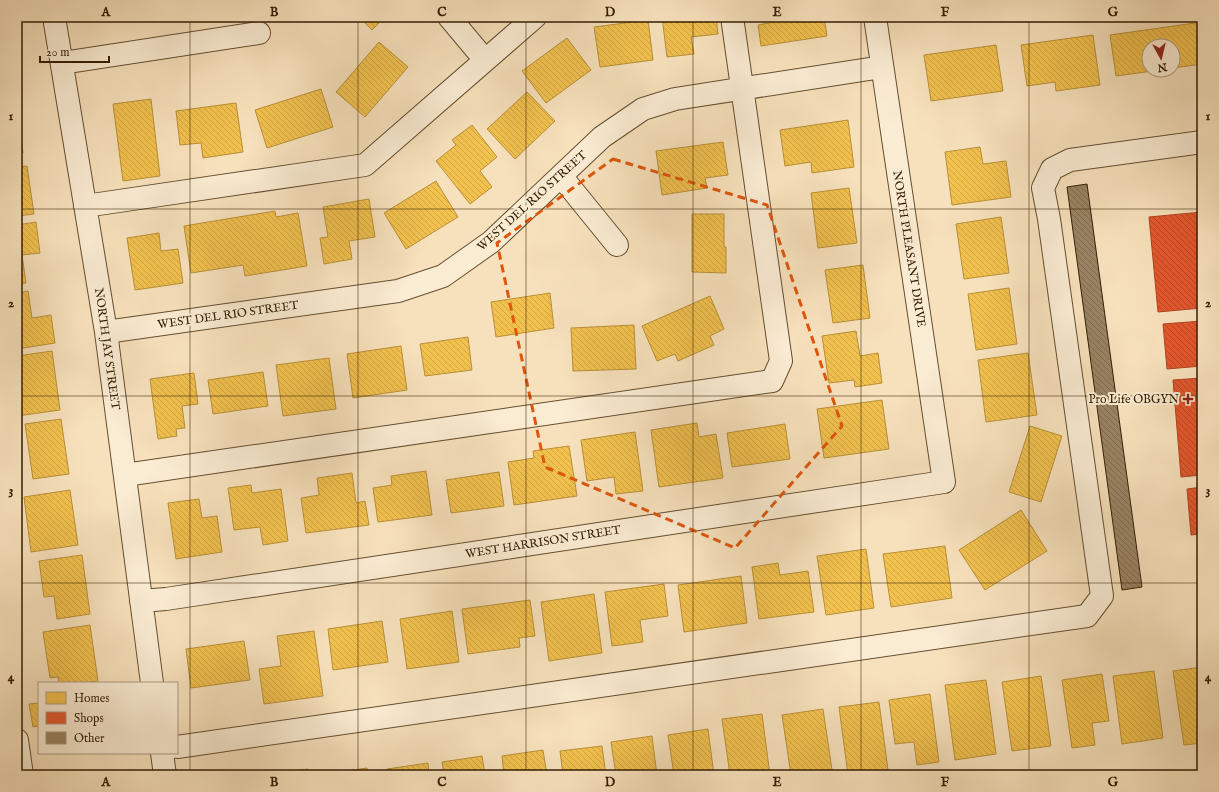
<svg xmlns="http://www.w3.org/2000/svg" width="1219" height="792" font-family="'IM FELL English',serif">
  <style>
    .homes { fill: url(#homes-back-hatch); stroke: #b99037 }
    .shops { fill: url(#shops-back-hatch); stroke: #af4621 }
    .building { fill: url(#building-back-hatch); stroke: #341d02 }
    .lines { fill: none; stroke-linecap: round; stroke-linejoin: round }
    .minor-casing { stroke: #654e30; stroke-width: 24 }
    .minor { stroke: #faecd3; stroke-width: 22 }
    .marked { fill: none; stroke: #df560c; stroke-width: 3; stroke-dasharray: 8 5; stroke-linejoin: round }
    .grid { fill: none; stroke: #341d02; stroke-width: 1; stroke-opacity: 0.55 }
    .poi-dot { fill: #8f2418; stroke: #faecd3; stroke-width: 1.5 }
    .labels { text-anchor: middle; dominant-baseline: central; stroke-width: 4; stroke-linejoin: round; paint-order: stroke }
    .street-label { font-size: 12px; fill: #341d02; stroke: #faecd3 }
    .poi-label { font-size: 12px; fill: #341d02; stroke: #faecd3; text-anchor: end }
    .neatline { fill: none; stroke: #341d02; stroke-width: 1.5 }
    .grid-label { font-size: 13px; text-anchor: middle; font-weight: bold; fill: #341d02 }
  </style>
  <defs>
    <pattern id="homes-back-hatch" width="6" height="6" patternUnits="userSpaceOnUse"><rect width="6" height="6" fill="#f2c14e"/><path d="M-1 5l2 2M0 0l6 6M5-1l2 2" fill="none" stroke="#d0a542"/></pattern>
    <pattern id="shops-back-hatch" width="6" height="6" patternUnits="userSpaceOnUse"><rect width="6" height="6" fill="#e4572e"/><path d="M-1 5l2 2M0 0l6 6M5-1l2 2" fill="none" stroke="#ba4725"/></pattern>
    <pattern id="building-back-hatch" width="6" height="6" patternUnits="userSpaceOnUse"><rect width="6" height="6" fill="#998363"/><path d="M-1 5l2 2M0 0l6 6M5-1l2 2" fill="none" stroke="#7e6b4f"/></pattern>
  </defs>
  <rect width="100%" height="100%" fill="#f7e1bc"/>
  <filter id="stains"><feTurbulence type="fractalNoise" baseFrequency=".005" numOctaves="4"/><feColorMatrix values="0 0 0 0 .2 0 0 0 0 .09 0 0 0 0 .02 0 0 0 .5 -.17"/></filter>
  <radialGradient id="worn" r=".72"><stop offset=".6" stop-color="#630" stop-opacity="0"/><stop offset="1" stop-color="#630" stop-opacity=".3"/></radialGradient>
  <!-- homes -->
  <path class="homes" d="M359 17H385L372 30Z
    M662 17H716L718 34 691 37 694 54 667 57Z
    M780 17H824L827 36 761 46 758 25 780 21Z
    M648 20 653 60 600 67 594 27Z
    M1202 22V64L1173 68V46H1149V70H1160L1116 76 1110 35Z
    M1093 35 1100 85 1056 91 1055 82 1027 86 1021 45Z
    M567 38 591 70 546 103 522 71Z
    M379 42 408 67 365 117 336 92Z
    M996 45 1003 91 931 101 924 55Z
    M321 89 333 127 267 148 255 110Z
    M527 92 555 121 515 159 487 129Z
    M151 99 160 176 123 181 113 104Z
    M236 103 243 152 203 158 201 143 180 145 176 111Z
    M17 110 23 153 17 154Z
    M848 120 854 167 812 173 811 162 785 166 780 130Z
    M472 125 497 157 480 171 492 187 470 204 436 161 456 145 452 140Z
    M723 142 728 175 705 178 707 188 662 195 656 151Z
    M980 147 983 164 1006 161 1011 197 952 205 945 152Z
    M27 166 34 214 17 216V167Z
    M436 181 458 217 406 249 384 213Z
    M849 188 857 243 818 248 811 193Z
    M369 199 375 237 349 241 352 259 324 264 320 238 328 237 323 207Z
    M275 211 276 217 298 213 307 266 245 276 243 265 191 273 184 226Z
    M692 214H724V247H726V273L692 272Z
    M1001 217 1009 273 964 279 956 224Z
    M36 222 40 253 22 255 26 283 17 284V225Z
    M159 233 161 251 178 249 183 283 135 290 127 238Z
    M863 265 870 318 833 323 825 270Z
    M1009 288 1017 344 976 350 968 294Z
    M28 291 32 318 51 315 55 343 17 349V293Z
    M550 293 554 328 496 337 491 302Z
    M710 296 724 329 710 336 714 345 678 361 675 354 657 361 642 326Z
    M634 325 636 369 573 371 571 328Z
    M856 331 860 356 878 353 882 383 855 387 854 380 829 383 822 336Z
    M468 337 472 370 425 376 420 344Z
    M401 346 407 390 353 398 347 354Z
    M52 351 60 410 17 416V356Z
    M1028 353 1037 415 986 422 978 360Z
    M329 358 336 409 283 416 276 365Z
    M263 372 268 406 213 414 208 380Z
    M194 373 198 404 182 406 185 428 176 429 177 436 158 439 150 379Z
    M882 400 889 449 824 458 817 409Z
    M61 419 69 474 33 479 25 424Z
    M697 423 699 437 716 434 723 478 659 487 651 430Z
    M785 424 790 459 732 467 727 433Z
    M1030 426 1062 436 1041 502 1009 492Z
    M635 432 643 491 616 494 614 477 587 481 581 440Z
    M569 446 577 496 514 505 508 462 534 458 533 451Z
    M426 471 432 515 378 522 373 488 392 485 391 476Z
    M499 472 504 506 451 513 446 480Z
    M352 473 356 503 365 501 369 525 306 533 301 498 319 495 317 478Z
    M251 485 252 493 281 489 288 541 263 545 260 527 234 530 228 488Z
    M70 490 78 545 31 552 24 497Z
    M199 499 202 518 217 516 222 552 176 559 168 503Z
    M1021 510 1047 551 985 590 959 550Z
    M945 546 952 598 891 607 883 554Z
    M866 549 874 608 826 615 817 556Z
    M82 555 90 614 57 619 54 596 44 597 39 561Z
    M778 563 780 575 808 571 814 612 759 619 752 567Z
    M741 576 747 623 684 632 678 585Z
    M664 584 668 616 640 620 643 642 612 646 605 592Z
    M594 594 602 653 549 661 541 602Z
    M530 600 535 636 519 638 520 647 468 654 462 609Z
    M452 611 459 662 407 669 400 619Z
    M382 621 388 662 333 670 328 629Z
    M90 625 98 681 86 683H59L58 677 50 678 43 632Z
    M314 631 323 696 264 704 259 669 281 666 277 636Z
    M244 641 250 680 191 688 186 649Z
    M1202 667V743L1184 745 1173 671Z
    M1154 671 1163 738 1122 744 1113 676Z
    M1102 674 1109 721 1092 723 1095 745 1072 748 1062 680Z
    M1041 676 1051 746 1012 751 1002 682Z
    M986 680 996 754 955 760 945 685Z
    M930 694 939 762 917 765 914 742 895 744 889 700Z
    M879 702 888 770 848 775 839 707Z
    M39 703V726L33 727 29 704Z
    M823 709 832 770 816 773V775H791L782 715Z
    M762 714 770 775H730L722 719Z
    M708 729 714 775H674L668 735Z
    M652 736 657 775H616L611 742Z
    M602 746 606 775H563L560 751Z
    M543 750 547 775H504L502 756Z
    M482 756 485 775H444L442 762Z
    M428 763 429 775H387V769Z
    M367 768 368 775H326V774Z
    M308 769 309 775H267V774Z"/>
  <!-- shops -->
  <path class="shops" d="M1202 212V308L1158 312 1149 217Z
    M1202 321V366L1167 369 1163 324Z
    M1202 378V475L1181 477 1173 380Z
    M1202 487V534L1191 535 1187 489Z"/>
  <!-- building -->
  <path class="building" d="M1087 184 1142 587 1122 590 1067 187Z"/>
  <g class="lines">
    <!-- minor casing -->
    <g class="minor-casing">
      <path id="minor" d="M54 17 106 332 152 683
        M449 17 485 60
        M62 63 259 33
        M561 176 617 245
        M85 206 365 165 535 17
        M106 332 398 291 443 276 491 242 602 137 643 109 675 99 882 67
        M125 475 772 381 781 361 732 17
        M141 601 166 599 944 482 875 17
        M17 740 22 775
        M177 747 1087 616 1102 596 1049 219 1043 188 1052 169 1070 160 1202 142
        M162 753 165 775"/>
    </g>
    <!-- minor -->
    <use href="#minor" class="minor"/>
  </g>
  <!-- marked area -->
  <path class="marked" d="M613 159 767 205 842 426 735 548 545 467 497 243Z"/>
  <!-- grid -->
  <path class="grid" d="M190 17V775M358 17V775M526 17V775M693 17V775M861 17V775M1029 17V775M17 209H1202M17 396H1202M17 583H1202"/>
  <!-- markers -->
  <path class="poi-dot" d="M1186 393h4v4h4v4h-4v4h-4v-4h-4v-4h4z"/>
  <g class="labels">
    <!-- street labels -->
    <g class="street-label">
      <text transform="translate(532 201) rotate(-42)">WEST DEL RIO STREET</text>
      <text transform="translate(909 249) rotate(81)">NORTH PLEASANT DRIVE</text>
      <text transform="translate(228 315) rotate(-8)">WEST DEL RIO STREET</text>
      <text transform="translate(107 349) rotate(82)">NORTH JAY STREET</text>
      <text transform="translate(543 542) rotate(-9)">WEST HARRISON STREET</text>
    </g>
    <!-- poi labels -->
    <g class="poi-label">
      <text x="1179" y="399">Pro Life OBGYN</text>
    </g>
  </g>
  <!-- margin -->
  <rect width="1219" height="792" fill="none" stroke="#f7e1bc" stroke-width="44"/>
  <!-- legend -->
  <rect x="38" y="682" width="140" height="72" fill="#faecd3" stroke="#ab997f"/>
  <rect x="46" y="692" width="20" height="12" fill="#f2c14e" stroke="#ab997f"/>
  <text x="74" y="702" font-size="12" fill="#341d02">Homes</text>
  <rect x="46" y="712" width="20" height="12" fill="#e4572e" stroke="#ab997f"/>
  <text x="74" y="722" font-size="12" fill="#341d02">Shops</text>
  <rect x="46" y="732" width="20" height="12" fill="#998363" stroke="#ab997f"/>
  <text x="74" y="742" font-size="12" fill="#341d02">Other</text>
  <!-- north arrow -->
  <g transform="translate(1161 58) rotate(172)"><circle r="19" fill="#faecd3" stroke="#ab997f"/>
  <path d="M0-3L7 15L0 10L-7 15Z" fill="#8f2418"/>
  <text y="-6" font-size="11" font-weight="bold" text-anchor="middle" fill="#341d02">N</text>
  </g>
  <!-- scale -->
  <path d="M40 56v6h69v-6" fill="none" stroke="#341d02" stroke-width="2"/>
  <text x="46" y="56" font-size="12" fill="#341d02" stroke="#faecd3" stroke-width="3" paint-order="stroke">20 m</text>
  <rect x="22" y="22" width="1175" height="748" class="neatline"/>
  <g class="grid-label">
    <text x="106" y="16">A</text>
    <text x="274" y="16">B</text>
    <text x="442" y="16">C</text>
    <text x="610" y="16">D</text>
    <text x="777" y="16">E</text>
    <text x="945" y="16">F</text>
    <text x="1113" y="16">G</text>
    <text x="11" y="120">1</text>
    <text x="1208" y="120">1</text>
    <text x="11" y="307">2</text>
    <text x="1208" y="307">2</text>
    <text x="11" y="494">3</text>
    <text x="1208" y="494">3</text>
    <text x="11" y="681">4</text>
    <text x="1208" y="681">4</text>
    <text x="106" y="786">A</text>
    <text x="274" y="786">B</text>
    <text x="442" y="786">C</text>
    <text x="610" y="786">D</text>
    <text x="777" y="786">E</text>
    <text x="945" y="786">F</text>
    <text x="1113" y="786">G</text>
  </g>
  <rect width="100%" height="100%" filter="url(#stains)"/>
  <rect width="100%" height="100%" fill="url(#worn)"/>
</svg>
